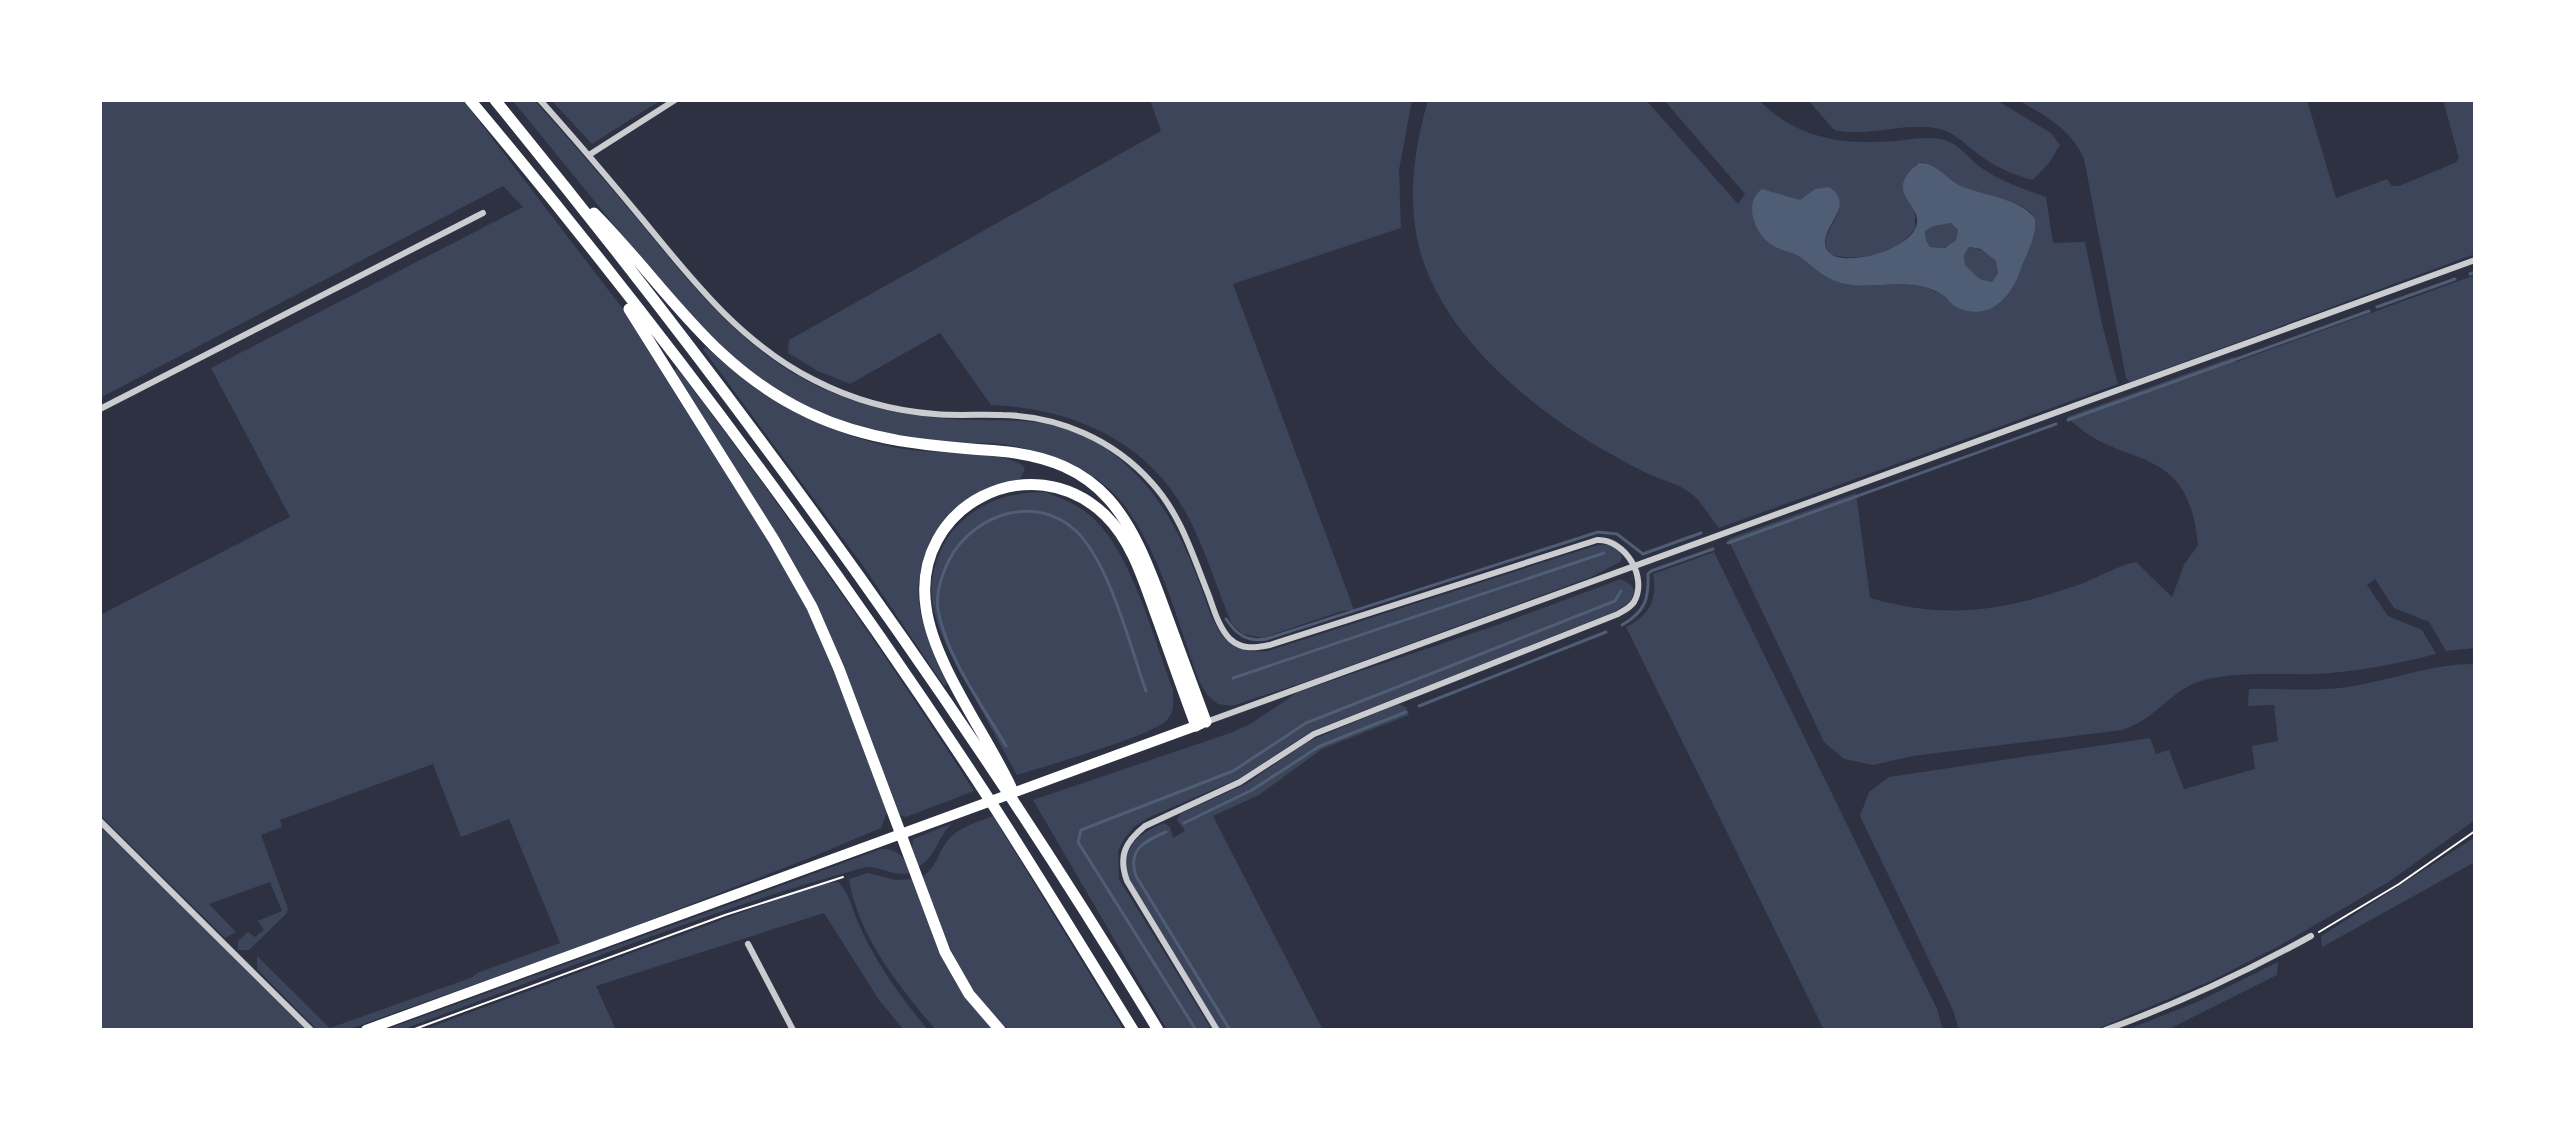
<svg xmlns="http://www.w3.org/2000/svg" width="2575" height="1130" font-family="'PT Serif',serif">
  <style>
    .green { fill: #3c4559; fill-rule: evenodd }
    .water { fill: #4f5d75; fill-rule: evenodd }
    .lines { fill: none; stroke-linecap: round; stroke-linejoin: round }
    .stream { stroke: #4f5d75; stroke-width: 3 }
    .path { stroke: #fff; stroke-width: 2 }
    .minor { stroke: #caccd0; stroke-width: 6 }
    .primary { stroke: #fff; stroke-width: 10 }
    .trunk { stroke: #fff; stroke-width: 11 }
  </style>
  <rect width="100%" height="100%" fill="#2d3142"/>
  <!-- green -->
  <path class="green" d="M100 100H463L626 313 759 520 825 641 888 810 881 828 812 857 599 940 419 1004 347 1030H317L257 969V956L330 1028 473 977 477 973 560 943 509 819 461 837 433 764 280 820 282 827 261 835 288 909 286 914 249 950H238V941L248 932 255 937 264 930 258 921 282 911 270 882 209 904 236 932 225 938 100 815V615L290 517 211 368 523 207 503 186 100 398Z
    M512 100H534C569 139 603 178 637 219 702 297 759 373 862 403 891 412 921 417 951 419 1010 423 1055 412 1108 450 1155 484 1179 529 1199 582 1206 599 1211 623 1224 637 1236 651 1251 652 1268 651L1594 546C1606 543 1616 543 1622 557L1620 562 1591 577 1311 680 1232 706 1218 704 1207 695 1199 681C1178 623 1162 559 1127 509 1099 469 1046 450 1001 444 985 442 969 444 953 442 899 437 838 426 790 399 719 357 670 294 619 231 583 187 548 144 512 100Z
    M551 100H661L592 144Z
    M1150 100H1412L1399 170 1401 228 1233 284 1354 610 1342 611 1263 638 1243 634 1232 624C1216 587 1205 547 1185 511 1145 439 1070 408 991 405L940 333 850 384 818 371 788 353 789 340 1161 131Z
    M1428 100H1646L1738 204 1745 194 1664 100H1759C1797 139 1843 145 1896 141 1912 139 1929 136 1945 140 1960 145 1967 157 1979 166 1999 181 2024 189 2046 197L2053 243 2085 242 2102 324 2118 384 1719 528C1710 518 1703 504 1693 495 1680 484 1663 481 1649 474 1629 465 1609 453 1590 442 1519 398 1434 325 1417 238 1408 192 1415 145 1428 100ZM1922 162C1937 168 1946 179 1961 186 1983 196 2015 197 2033 215L2032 239 2011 289 1951 303C1921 271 1875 293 1838 282 1821 276 1812 265 1797 255 1771 239 1762 245 1752 210 1768 206 1783 202 1799 200 1809 198 1812 189 1829 187L1838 213C1832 228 1818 240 1831 255 1861 262 1896 254 1915 229V165Z
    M1808 100H1996L2051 133 2060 145 2049 163 2033 180C2013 175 1993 166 1977 153 1965 144 1956 134 1940 129 1906 121 1870 138 1834 130Z
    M2018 100H2307L2336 198 2387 179 2392 186H2399L2455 163 2459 158 2443 100H2475V254L2130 382 2126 378 2084 159C2072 129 2045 116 2018 100Z
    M1951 223 1958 230 1956 240 1945 248 1930 247 1926 240 1925 231 1934 226Z
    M1969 247 1986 251 1996 261 1998 273 1992 282 1980 279 1965 265 1964 255Z
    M2475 275V648L2446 651 2429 622 2394 608 2375 579 2367 585 2388 616 2422 630 2436 654C2397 664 2355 672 2315 674 2278 675 2240 671 2204 680 2172 688 2157 719 2122 730L1913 756 1873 765 1844 759 1824 742 1728 539 1856 493 1870 598C1948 620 2002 611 2078 585 2097 578 2116 566 2136 562L2172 597 2184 565 2198 545C2188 437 2121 473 2067 417L2233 357 2236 362Z
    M706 347C766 398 825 436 904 449 932 454 1004 450 1023 466L1025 469 1020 479C963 491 913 539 919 601 921 630 937 657 949 683L944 686 866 570 703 349Z
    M677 368C781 506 881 646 974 791L906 817 900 815 847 676 673 372Z
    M1044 492C1062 498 1079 505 1093 518 1132 554 1154 639 1173 690 1173 700 1175 710 1168 719 1156 735 1042 767 1017 775 1001 746 985 717 970 689 954 660 936 632 932 599 929 575 940 543 957 526 983 500 1008 493 1044 492Z
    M1714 552 1937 1009 1943 1030H1824L1626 627C1649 616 1658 599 1653 574Z
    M1621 579 1631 585 1634 590 1631 601 1614 612 1312 731 1240 778 1150 817 1135 826 1124 839 1118 851 1119 879 1212 1030H1167L1033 800 1233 732 1252 723 1298 692 1500 624Z
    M2475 664V820L2390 881 2279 946 2211 981 2109 1024 2093 1030H1959L1953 1010 1860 816 1869 792 1889 777 2150 738 2156 754 2169 750 2184 789 2255 769 2252 746 2278 741 2274 705 2248 706 2249 689C2282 688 2315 692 2347 687 2389 681 2434 663 2475 664Z
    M1398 704 1406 707 1409 715 1322 749 1259 795 1213 816 1323 1030H1220L1128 877C1121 846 1138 834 1164 823L1170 827 1173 838 1185 831 1177 820 1180 814 1246 784 1307 742Z
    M993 816 1124 1030H1006C963 988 943 932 921 878 938 866 936 856 947 841 958 827 978 822 993 816Z
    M953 823C937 836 937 857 918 867L912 850 913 839Z
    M100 826 299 1021 306 1030H100Z
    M2475 837V862L2322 947 2321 936Z
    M881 849C898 848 906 858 910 873 894 877 882 867 866 867 707 910 555 974 401 1030H385Z
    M868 873 896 880 913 879 942 952 996 1030H936C900 988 858 936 849 879Z
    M838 882C848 890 852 908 857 920 874 961 900 996 928 1030H904L879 1000 824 913 596 986 616 1030H422L822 883Z
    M2278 962 2277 975 2167 1030H2126L2197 1002Z"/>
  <!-- water -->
  <path class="water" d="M1919 163C1936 162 1946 179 1961 186 1984 196 2021 198 2035 219 2037 237 2026 254 2020 271 2010 300 1987 322 1956 307 1950 304 1948 298 1942 295 1935 289 1922 286 1914 285 1889 282 1865 289 1841 283 1823 278 1814 267 1800 257 1791 251 1781 251 1772 245 1754 234 1743 202 1762 189L1800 200 1815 189 1829 187C1855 204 1826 222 1825 241 1824 269 1874 256 1888 250 1898 245 1912 238 1916 227 1925 203 1880 194 1919 163ZM1951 223 1958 230 1956 240 1945 248 1930 247 1926 240 1925 231 1934 226ZM1969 247 1981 249 1996 261 1998 273 1992 282 1980 279 1965 265 1964 255Z"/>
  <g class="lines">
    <!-- stream -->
    <path class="stream" d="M2470 274 2475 272
      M2377 307 2455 279
      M2068 420 2369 311
      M1728 543 2056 424
      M1226 619C1237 635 1247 642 1266 639L1598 532 1617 534 1643 554 1701 533
      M1622 625C1645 612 1649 599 1648 574L1651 571 1713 549
      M1233 678 1604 553
      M1419 706 1606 632
      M1006 746C982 704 947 659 938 610 936 596 940 581 945 569 964 519 1031 490 1075 530 1109 561 1130 646 1146 691
      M1184 823 1252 790 1320 746 1406 712
      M1166 832C1144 841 1127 850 1136 876L1230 1030
      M1196 1030 1078 842 1081 830 1233 771 1306 723 1615 601 1621 591"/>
    <!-- path -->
    <path class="path" d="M2319 932 2399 884 2475 831
      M412 1030 725 915 843 877"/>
    <!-- minor -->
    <path class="minor" d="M540 100C575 139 609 179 643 220 693 281 741 343 814 380 851 399 893 411 935 414 958 416 980 414 1002 415 1059 416 1114 440 1152 483 1181 515 1193 556 1209 596 1214 610 1219 628 1230 639 1242 650 1255 648 1270 645L1597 540C1626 539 1648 578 1634 602 1630 608 1623 611 1618 614L1314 734 1240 782 1145 826C1125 842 1118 856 1127 881L1217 1030
      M589 155 675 100
      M100 409 483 213
      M1206 722 2475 260
      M100 821 311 1030
      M748 944 793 1030
      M2105 1030C2178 1004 2242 974 2311 936"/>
    <!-- primary -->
    <path class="primary" d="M366 1030 1201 724"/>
    <!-- trunk -->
    <path class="trunk" d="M470 100C651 316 821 543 976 779 1030 861 1081 946 1133 1030
      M495 100C736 395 961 704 1158 1030
      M594 213C667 287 711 367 809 413 870 442 932 446 998 451 1104 460 1131 517 1164 608 1178 646 1192 684 1206 722
      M629 309 774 540 812 607 839 669 945 952 969 994 1000 1030
      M1011 787C986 734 933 663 926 607 911 506 1031 444 1105 515 1134 543 1145 586 1159 623 1171 657 1183 691 1196 726"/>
  </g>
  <!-- border -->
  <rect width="2575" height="1130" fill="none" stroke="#ffffff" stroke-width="204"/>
</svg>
